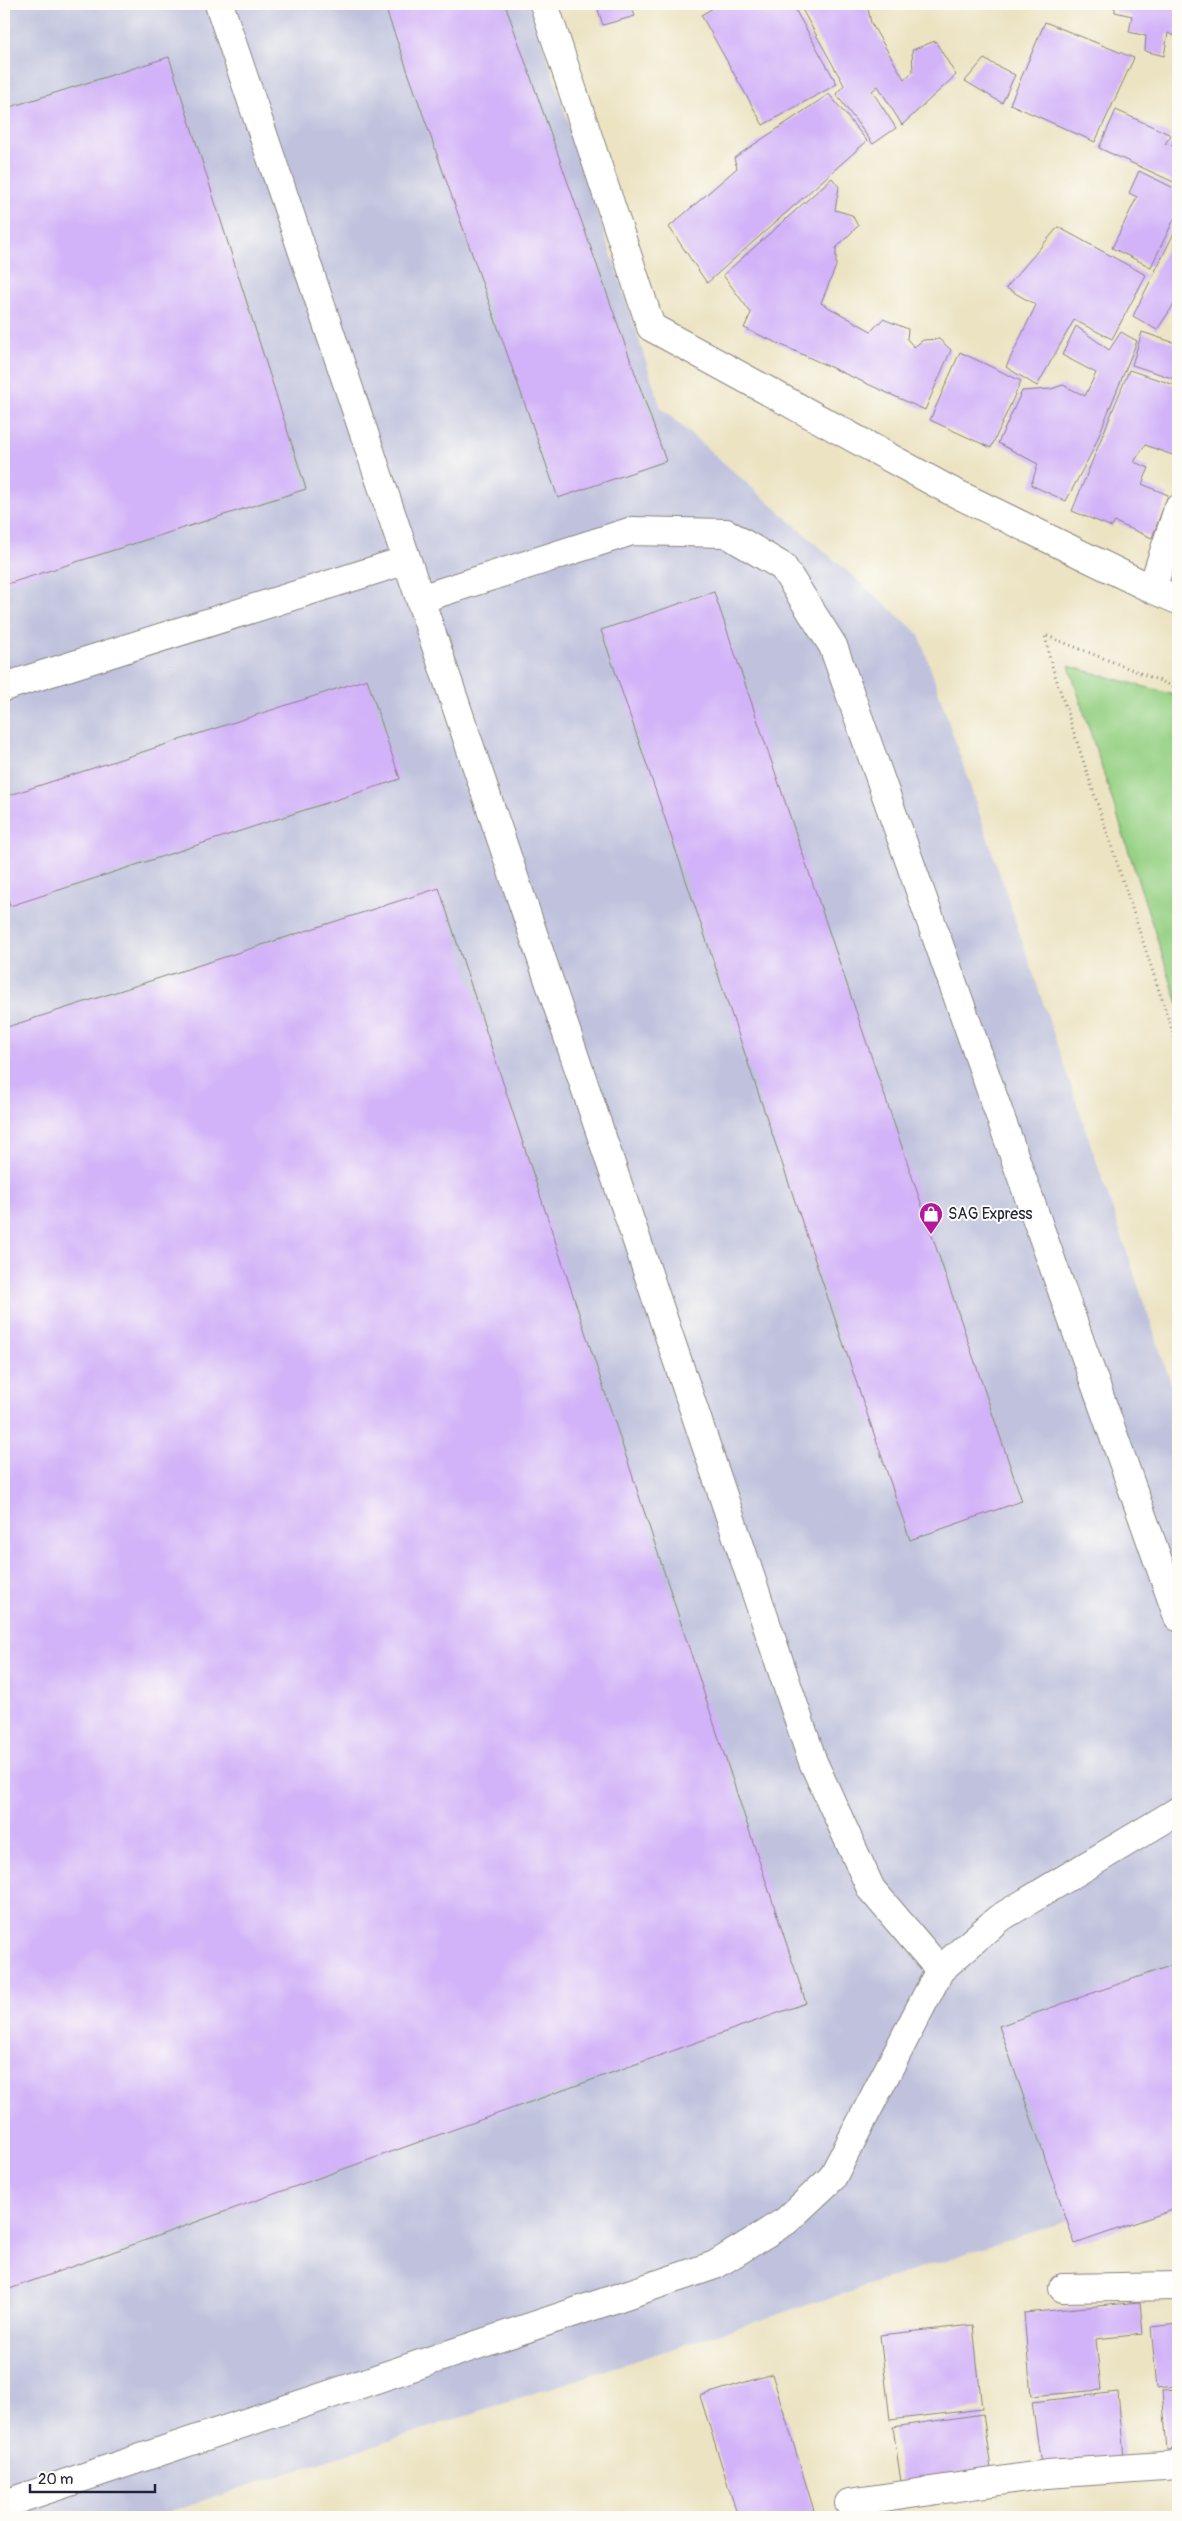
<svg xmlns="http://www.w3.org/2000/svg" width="1182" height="2521" font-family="Pangolin,sans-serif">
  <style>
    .industrial { fill: #c0c2dd }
    .green { fill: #97d185; stroke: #5c7a60 }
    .building { fill: #d2b2f8 }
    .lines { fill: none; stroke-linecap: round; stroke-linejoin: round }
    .minor-casing { stroke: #87827e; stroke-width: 30 }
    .path { stroke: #87827e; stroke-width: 3; stroke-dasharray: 1 4; stroke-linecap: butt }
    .minor { stroke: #fff; stroke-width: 28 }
    .labels { text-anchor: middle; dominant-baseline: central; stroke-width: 4; stroke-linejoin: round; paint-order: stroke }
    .poi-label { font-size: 16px; fill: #22223b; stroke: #fdfcf7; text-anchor: start }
  </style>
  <rect width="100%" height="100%" fill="#fdfcf7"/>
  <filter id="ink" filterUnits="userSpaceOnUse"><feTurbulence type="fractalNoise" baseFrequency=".02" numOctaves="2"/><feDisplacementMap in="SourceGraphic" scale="10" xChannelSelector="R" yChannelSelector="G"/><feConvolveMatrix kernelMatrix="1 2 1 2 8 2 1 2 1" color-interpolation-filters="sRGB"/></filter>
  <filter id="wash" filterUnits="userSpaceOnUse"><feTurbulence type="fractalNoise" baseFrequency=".0096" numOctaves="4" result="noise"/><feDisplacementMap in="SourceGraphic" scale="20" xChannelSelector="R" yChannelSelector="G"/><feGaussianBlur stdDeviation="1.12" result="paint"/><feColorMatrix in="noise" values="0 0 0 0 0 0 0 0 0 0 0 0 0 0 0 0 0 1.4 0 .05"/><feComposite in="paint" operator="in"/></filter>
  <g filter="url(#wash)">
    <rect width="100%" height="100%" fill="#ece3c2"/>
    <!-- industrial -->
    <path class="industrial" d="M4 4H530L661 408 919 634 1178 1404V2185L152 2517H4Z"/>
    <!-- green -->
    <path class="green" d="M1069 666 1178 696V1004Z"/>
    <g id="blocks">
      <!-- building -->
      <path class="building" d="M384 4H505L666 461 558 498Z
        M596 4H631L635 16 603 25Z
        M720 4H792L837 84 763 125 701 15Z
        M799 4H867L871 23 904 79 913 72 912 50 935 41 956 75 902 125 878 86 872 91 896 128 873 144 836 94 844 85Z
        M1115 4H1178V38L1168 33 1164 56 1145 51 1146 36 1129 32 1132 16 1115 12Z
        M1045 22 1134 58 1095 142 1010 104Z
        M169 57 306 489 4 585V109Z
        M984 59 1015 75 1002 103 965 81Z
        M829 94 867 141 707 283 669 227 737 168 734 158Z
        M1116 110 1171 135 1165 144 1175 145 1178 184 1099 148Z
        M1139 171 1178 190V221L1174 219 1151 267 1112 248 1137 197 1129 193Z
        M832 178 839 187 835 210 852 215 858 226 836 248V266L821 303 871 331 883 319 908 329 907 339 914 347 923 340 939 339 951 350 925 410 744 328 751 313 723 275Z
        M1178 225V298L1157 330 1133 316Z
        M1058 227 1146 275 1112 339 1074 320 1037 386 1006 367 1036 305 1006 288Z
        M1076 326 1109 350 1121 332 1137 341 1092 452 1066 501 1031 485 1038 464 998 443 1022 391 1051 389 1063 385 1085 396 1096 373 1062 355Z
        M1142 332 1178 344V380L1132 365Z
        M960 352 1021 381 991 448 930 420Z
        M1129 370 1178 386V457L1145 445 1134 462 1149 468 1142 484 1168 495 1152 538 1115 522 1112 527 1072 511Z
        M714 592 1022 1501 910 1540 601 630Z
        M367 679 400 779 10 906 4 886V797Z
        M439 888 806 2003 4 2291V1028Z
        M1178 1963V2208L1075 2244 999 2026Z
        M1140 2302 1143 2334 1096 2339 1101 2390 1031 2396 1024 2313Z
        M1178 2324V2386L1157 2388 1151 2327Z
        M973 2325 982 2409 890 2420 880 2335Z
        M772 2374 816 2517H738L700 2396Z
        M1178 2389V2449L1167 2450 1162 2390Z
        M1118 2392 1124 2458 1041 2464 1032 2402Z
        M983 2414 991 2469 901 2482 893 2427Z"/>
    </g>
  </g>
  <g filter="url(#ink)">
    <use href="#blocks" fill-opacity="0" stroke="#87827e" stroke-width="1"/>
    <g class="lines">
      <!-- minor casing -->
      <g class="minor-casing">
        <path id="minor" d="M219 4 813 1762 871 1889 940 1970
          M544 4 651 327 947 489 1152 589 1178 600
          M1152 589 1178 509
          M420 599 632 531 726 533 783 567 833 646 1178 1617
          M4 687 407 560
          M1063 2288 1178 2286
          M849 2503 1047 2474 1178 2465
          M4 2504 715 2265 786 2221 832 2178 940 1970 998 1919 1178 1811"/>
      </g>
      <!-- path -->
      <path class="path" d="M1178 688 1045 635 1050 660 1178 1048"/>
      <!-- minor -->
      <use href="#minor" class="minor"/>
    </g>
  </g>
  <!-- icons -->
  <defs>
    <g id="shop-pin" transform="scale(1.25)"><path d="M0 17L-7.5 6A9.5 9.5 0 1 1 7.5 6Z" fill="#b5179e" stroke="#fdfcf7"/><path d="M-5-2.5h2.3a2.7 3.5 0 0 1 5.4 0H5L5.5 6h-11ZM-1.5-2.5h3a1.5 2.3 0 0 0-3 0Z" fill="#fff"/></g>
  </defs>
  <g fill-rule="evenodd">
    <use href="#shop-pin" x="931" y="1214"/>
  </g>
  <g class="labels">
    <!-- poi labels -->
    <g class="poi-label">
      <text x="948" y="1214">SAG Express</text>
    </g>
  </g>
  <!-- margin -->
  <rect width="1182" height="2521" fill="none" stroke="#fdfcf7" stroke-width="20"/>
  <!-- scale -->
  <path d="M30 2484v8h125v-8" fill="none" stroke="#22223b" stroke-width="2.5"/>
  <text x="38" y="2484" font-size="15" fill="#22223b" stroke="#fdfcf7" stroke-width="4" paint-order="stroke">20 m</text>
</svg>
